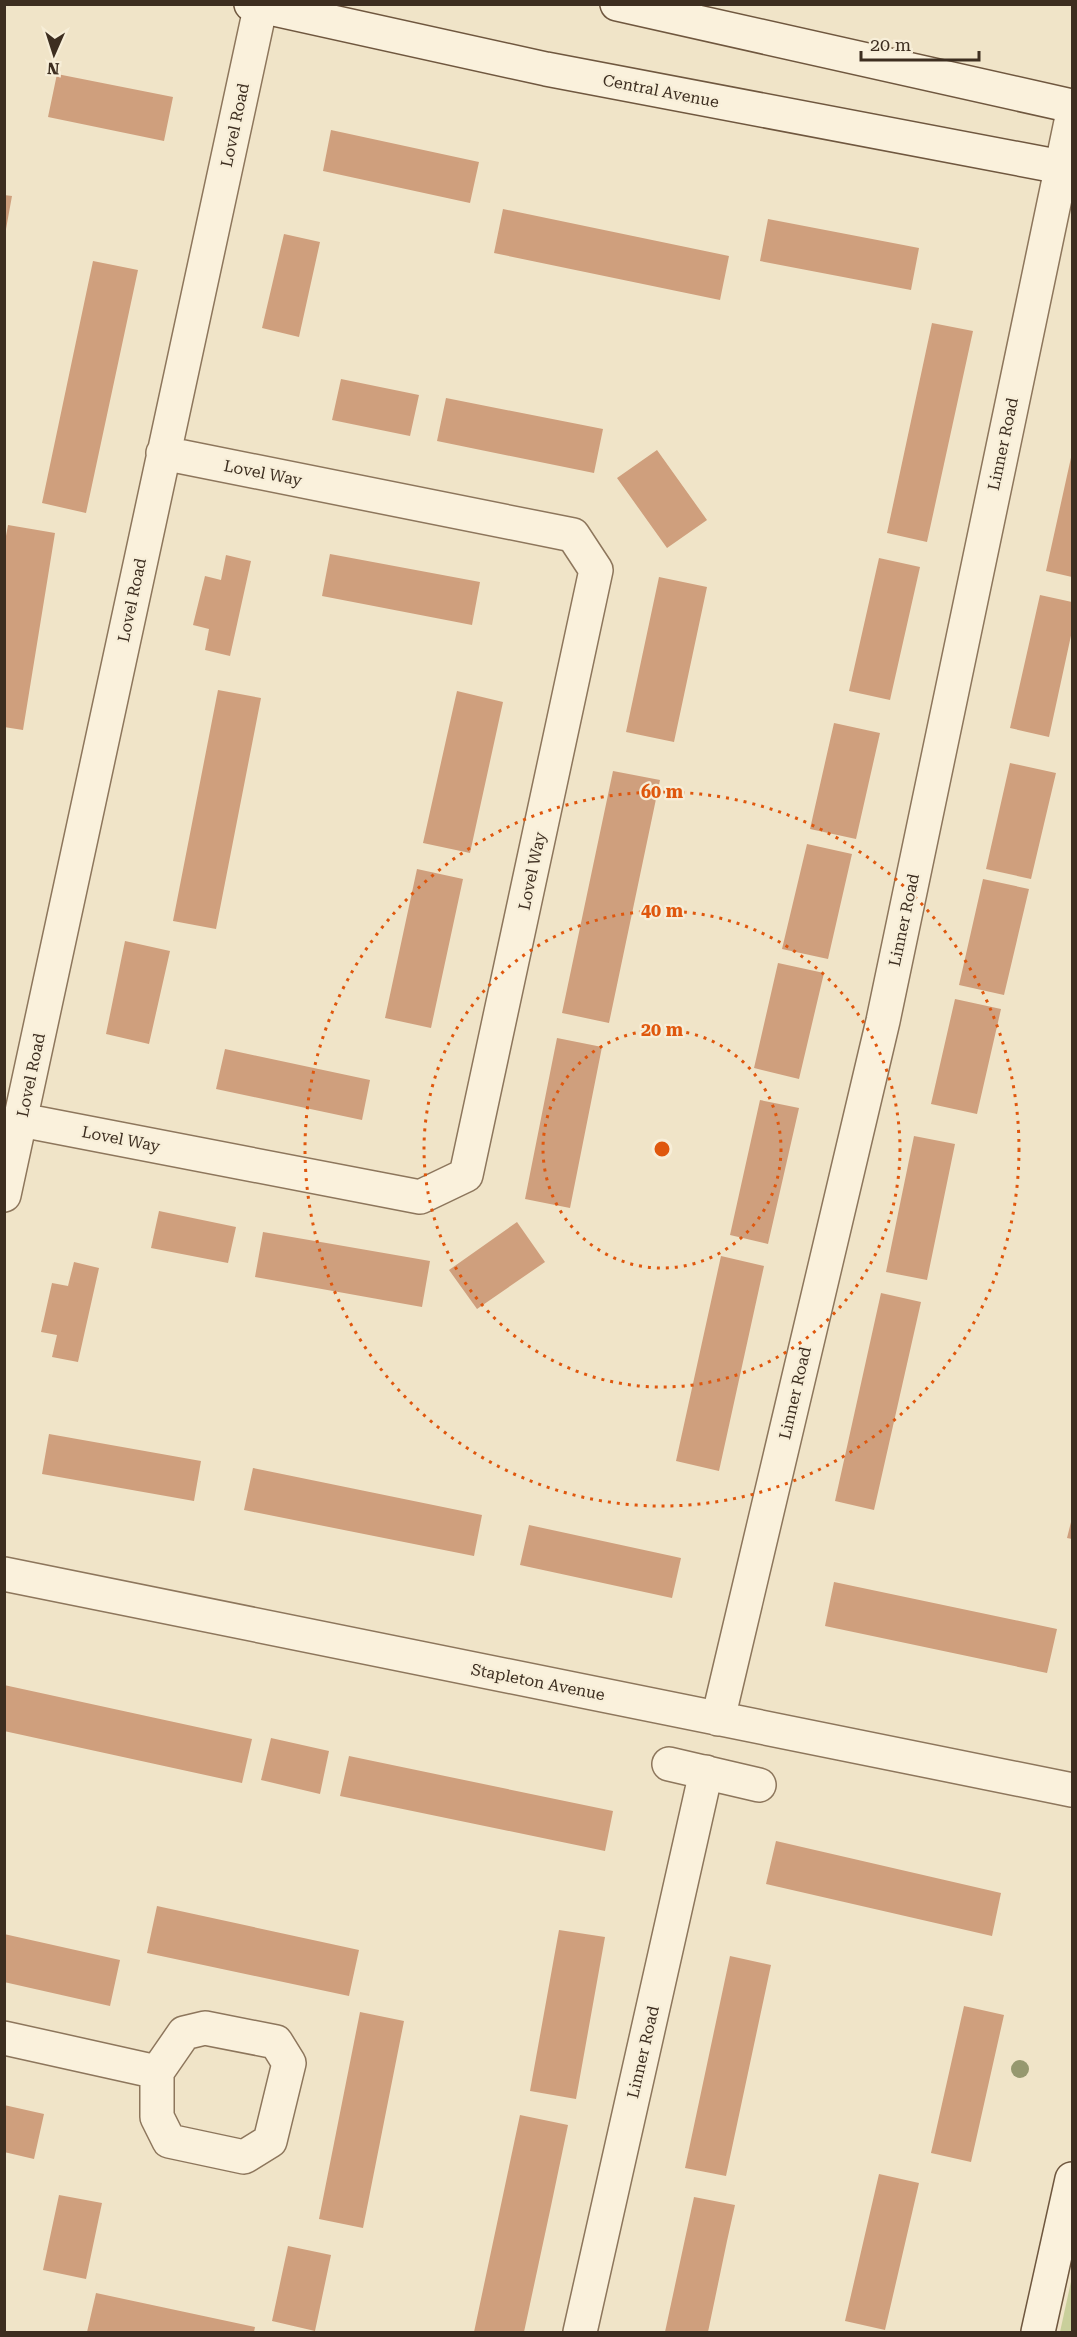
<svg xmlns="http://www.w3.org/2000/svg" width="1077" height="2337" font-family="'Roboto Serif',serif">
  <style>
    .green { fill: #c9cf9b }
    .building { fill: #cf9f7d }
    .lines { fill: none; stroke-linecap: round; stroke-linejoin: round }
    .street-casing { stroke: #8d765c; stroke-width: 36 }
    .secondary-casing { stroke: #6f573f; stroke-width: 36 }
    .street { stroke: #faf1dc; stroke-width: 33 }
    .secondary { stroke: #faf1dc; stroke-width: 33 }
    .tree { fill: #96986f }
    .ring { fill: none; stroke: #df570d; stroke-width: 3; stroke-dasharray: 3 6 }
    .labels { text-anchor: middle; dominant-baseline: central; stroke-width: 4.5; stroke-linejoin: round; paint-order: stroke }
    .street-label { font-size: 16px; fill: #3d2e20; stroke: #f7eed8 }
    .centre { fill: #df570d; stroke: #f7eed8; stroke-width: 3 }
    .ring-label { font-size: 18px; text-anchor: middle; font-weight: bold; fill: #df570d; stroke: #f7eed8; stroke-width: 4.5; stroke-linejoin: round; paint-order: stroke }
  </style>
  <rect width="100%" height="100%" fill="#f0e4c8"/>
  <!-- green -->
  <path class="green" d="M1072 2277V2332H1060Z"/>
  <!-- building -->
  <path class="building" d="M57 74 173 97 164 141 48 117Z
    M331 130 479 162 470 203 323 171Z
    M4 195 12 196 6 229H4Z
    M503 209 729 256 720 300 494 253Z
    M768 219 919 248 911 290 760 261Z
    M284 234 320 242 299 337 262 328Z
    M93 261 138 270 86 513 42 503Z
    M932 323 973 331 927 542 887 533Z
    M341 379 419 395 410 436 332 420Z
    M446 398 603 429 594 473 437 441Z
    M657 450 707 520 667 548 617 478Z
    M1072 453V577L1046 571Z
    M8 525 55 533 23 730 4 727V547Z
    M330 554 480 582 472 625 322 596Z
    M226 555 251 561 230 656 205 650 209 629 193 625 205 576 221 580Z
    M879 558 920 567 890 700 849 691Z
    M659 577 707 587 674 742 626 732Z
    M1040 595 1072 602V631L1049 737 1010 728Z
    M218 690 261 698 216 929 173 921Z
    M457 691 503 702 470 853 423 843Z
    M834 723 880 733 856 839 810 829Z
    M1010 763 1056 773 1031 879 986 869Z
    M613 771 660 780 609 1023 562 1013Z
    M807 844 852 854 828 959 782 949Z
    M417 869 463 879 431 1028 385 1018Z
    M983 879 1029 889 1004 995 959 985Z
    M125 941 170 951 149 1044 106 1034Z
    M778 963 824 973 799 1079 754 1068Z
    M955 999 1001 1009 977 1114 931 1104Z
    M557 1038 602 1047 570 1208 525 1199Z
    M225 1049 370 1080 362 1120 216 1089Z
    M760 1100 799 1108 768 1244 730 1235Z
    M914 1136 955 1144 927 1280 886 1272Z
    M159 1211 236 1227 228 1263 151 1248Z
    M517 1222 545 1262 477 1309 449 1270Z
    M263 1232 430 1261 422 1307 255 1277Z
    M721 1256 764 1266 719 1471 676 1461Z
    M74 1262 99 1268 78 1362 52 1357 57 1335 41 1332 52 1283 68 1286Z
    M881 1293 921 1302 874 1510 835 1501Z
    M49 1434 201 1461 194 1501 42 1474Z
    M253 1468 482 1515 474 1556 244 1510Z
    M1072 1518V1539L1067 1538Z
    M529 1525 681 1558 672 1598 520 1565Z
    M834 1582 1057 1629 1047 1673 825 1626Z
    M4 1685 252 1739 242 1783 4 1731Z
    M271 1738 329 1751 320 1794 261 1780Z
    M349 1756 613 1811 605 1851 340 1796Z
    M776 1841 1001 1893 992 1936 766 1884Z
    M157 1906 359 1950 349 1996 147 1953Z
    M559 1930 605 1937 576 2099 530 2091Z
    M4 1934 120 1960 110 2006 4 1982Z
    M730 1956 771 1965 726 2176 685 2168Z
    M964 2006 1004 2015 971 2162 931 2153Z
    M360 2012 404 2021 363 2228 319 2219Z
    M4 2105 44 2114 34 2159 4 2152Z
    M520 2115 568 2125 551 2206 524 2332H474Z
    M879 2174 919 2183 885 2330 845 2321Z
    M59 2195 102 2203 86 2279 43 2270Z
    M694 2197 735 2205 727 2241 708 2332H665Z
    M288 2246 331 2255 315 2331 272 2321Z
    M96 2293 255 2327 254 2332H87Z"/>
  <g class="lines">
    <!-- street casing -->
    <g class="street-casing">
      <path id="street" d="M21 1120 420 1197 466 1175 596 570 573 535 163 453
        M4 1195 261 4
        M4 1574 1072 1790
        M718 1719 883 1021 1072 117
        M669 1764 759 1785
        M205 2028 276 2042 289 2063 270 2141 244 2157 169 2141 157 2117V2072L184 2033Z
        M4 2038 157 2072
        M580 2332 706 1772"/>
    </g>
    <!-- secondary casing -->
    <g class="secondary-casing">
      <path id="secondary" d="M251 4 546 69 1072 169
        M617 4 1072 106
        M1038 2332 1072 2179"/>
    </g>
    <!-- street -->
    <use href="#street" class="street"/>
    <!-- secondary -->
    <use href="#secondary" class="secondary"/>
  </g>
  <!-- trees -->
  <circle class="tree" cx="1020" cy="2069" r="9"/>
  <!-- distance rings -->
  <g class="ring">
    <circle cx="662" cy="1149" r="119"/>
    <circle cx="662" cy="1149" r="238"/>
    <circle cx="662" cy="1149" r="357"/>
  </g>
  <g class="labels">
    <!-- street labels -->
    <g class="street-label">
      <text transform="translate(661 91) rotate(11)">Central Avenue</text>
      <text transform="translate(235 125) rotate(-78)">Lovel Road</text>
      <text transform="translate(1003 444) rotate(-78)">Linner Road</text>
      <text transform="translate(263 473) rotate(11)">Lovel Way</text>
      <text transform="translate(132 600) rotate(-78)">Lovel Road</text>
      <text transform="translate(532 871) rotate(-78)">Lovel Way</text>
      <text transform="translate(904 920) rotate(-78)">Linner Road</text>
      <text transform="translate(31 1075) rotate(-78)">Lovel Road</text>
      <text transform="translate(121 1139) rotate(11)">Lovel Way</text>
      <text transform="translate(795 1393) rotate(-77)">Linner Road</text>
      <text transform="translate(538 1682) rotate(11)">Stapleton Avenue</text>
      <text transform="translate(643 2052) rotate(-77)">Linner Road</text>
    </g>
  </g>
  <circle cx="662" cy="1149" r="9" class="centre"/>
  <g class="ring-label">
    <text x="662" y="798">60 m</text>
    <text x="662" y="917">40 m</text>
    <text x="662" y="1036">20 m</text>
  </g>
  <!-- border -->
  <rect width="1077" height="2337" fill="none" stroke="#3d2e20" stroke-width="12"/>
  <!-- north arrow -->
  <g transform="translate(54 54) rotate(183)" stroke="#f7eed8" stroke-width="4.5" paint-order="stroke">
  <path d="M0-4.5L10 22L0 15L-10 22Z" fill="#3d2e20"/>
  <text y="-9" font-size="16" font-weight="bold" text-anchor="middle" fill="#3d2e20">N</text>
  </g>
  <!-- scale -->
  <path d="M861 51v9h118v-9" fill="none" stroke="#3d2e20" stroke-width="3"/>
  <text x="870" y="51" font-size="18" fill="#3d2e20" stroke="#f7eed8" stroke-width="4.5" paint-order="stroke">20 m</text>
</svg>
